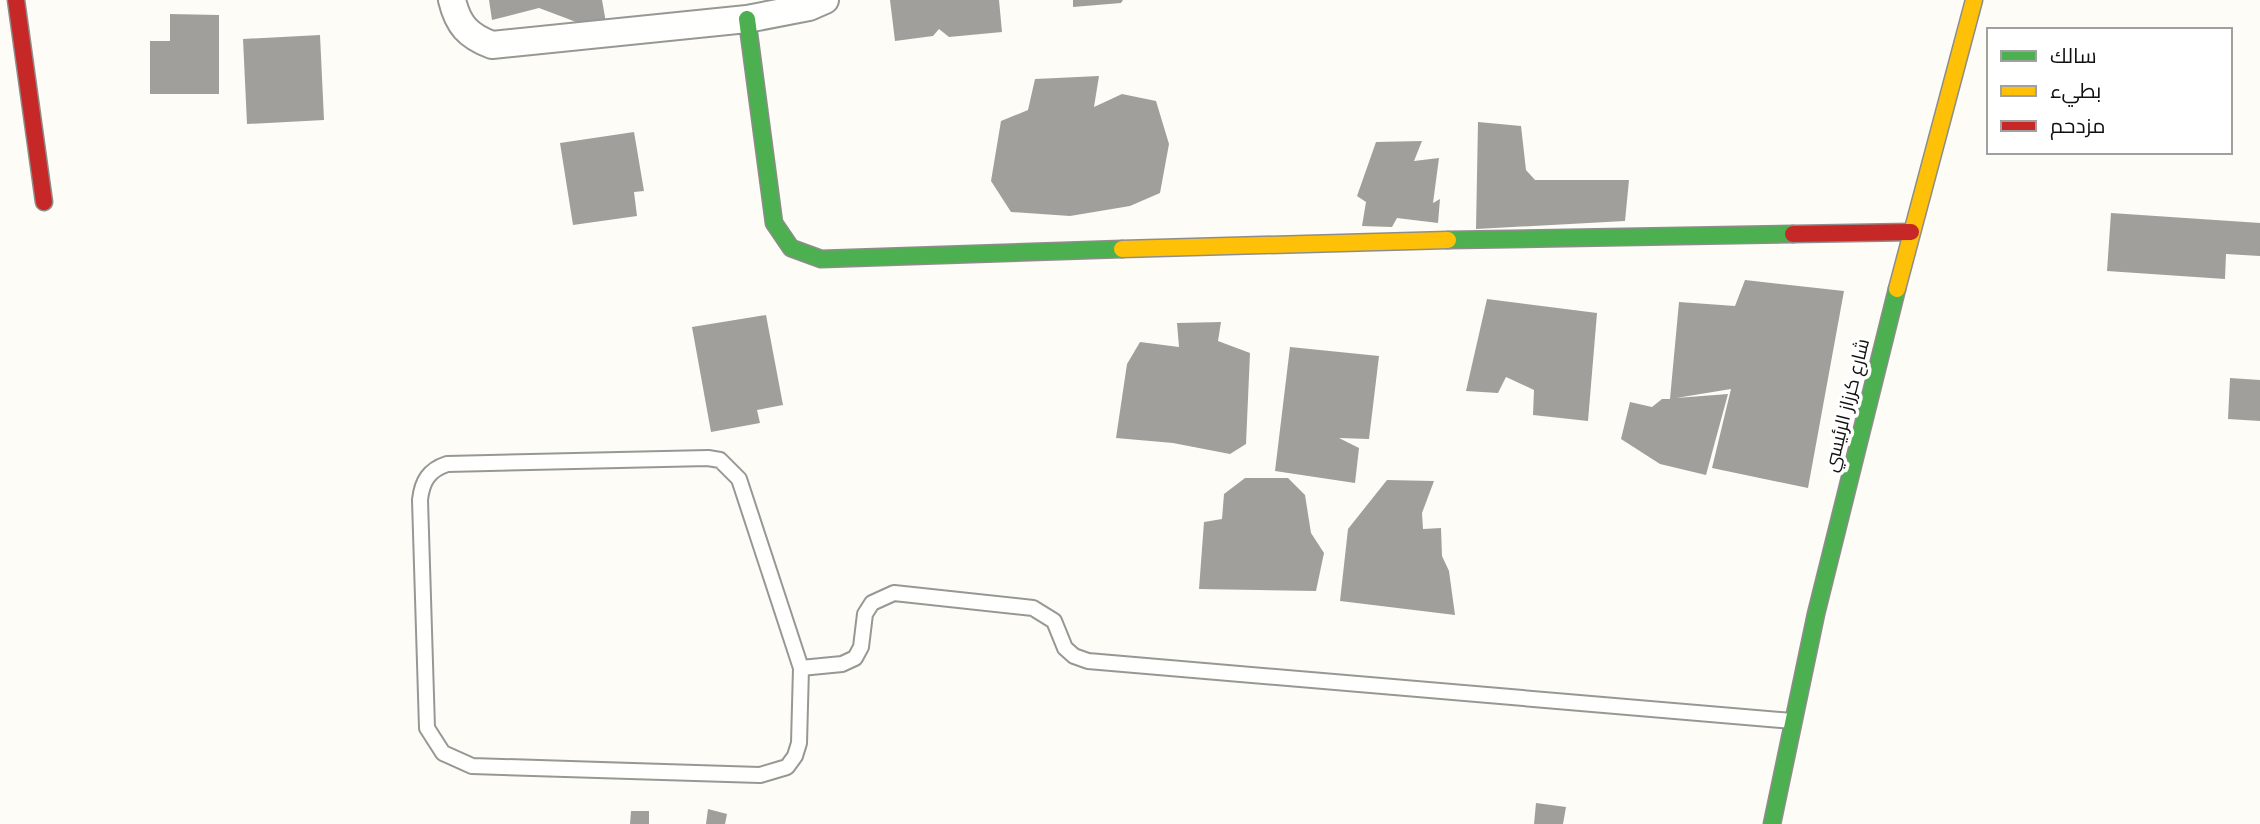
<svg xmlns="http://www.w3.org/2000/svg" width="2260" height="824" font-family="Merriweather,Cairo,serif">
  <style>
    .building { fill: #a19f9c }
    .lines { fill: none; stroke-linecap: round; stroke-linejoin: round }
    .lane-casing { stroke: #979795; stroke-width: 18 }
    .street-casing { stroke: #979795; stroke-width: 30 }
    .fast-casing { stroke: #8e8d8b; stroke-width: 19 }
    .slow-casing { stroke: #8e8d8b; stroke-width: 19 }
    .jam-casing { stroke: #8e8d8b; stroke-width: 19 }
    .lane { stroke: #fffffe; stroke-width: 14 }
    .street { stroke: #fffffe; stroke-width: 26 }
    .fast { stroke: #4caf50; stroke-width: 16 }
    .slow { stroke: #ffc107; stroke-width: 16 }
    .jam { stroke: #c62828; stroke-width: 16 }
    .labels { text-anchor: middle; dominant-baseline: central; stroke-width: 7; stroke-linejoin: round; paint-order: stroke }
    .street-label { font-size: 19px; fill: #111; stroke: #fff }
  </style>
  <rect width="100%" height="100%" fill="#fdfcf7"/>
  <!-- building -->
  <path class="building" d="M489 0H602L608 34 539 8 492 20Z
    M890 0H999L1002 32 949 37 939 29 933 36 895 41Z
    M1073 0H1123L1121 3 1073 7Z
    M170 14 219 15V94H150V41H170Z
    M320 35 324 120 247 124 243 39Z
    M1099 76 1094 107 1122 94 1156 101 1169 144 1160 193 1130 206 1070 216 1011 212 991 181 1001 121 1028 110 1035 79Z
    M1478 122 1521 126 1526 170 1535 180H1629L1625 221 1476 229Z
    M634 132 644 191 634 192 637 216 573 225 560 143Z
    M1422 141 1414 161 1439 158 1433 203 1440 199 1438 223 1397 218 1392 227 1362 226 1366 202 1357 196 1376 142Z
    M2111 213 2260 223V256L2226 254 2225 279 2107 271Z
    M1745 280 1844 291 1808 488 1712 468 1731 389 1676 398 1728 394 1706 475 1660 464 1621 439 1630 402 1652 407 1662 399H1670L1679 302 1735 306Z
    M1487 299 1597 313 1588 421 1533 415 1534 390 1506 377 1498 393 1466 391Z
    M766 315 783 405 757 410 760 423 711 432 692 327Z
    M1221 322 1218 341 1250 353 1246 444 1230 454 1173 443 1116 438 1127 364 1140 342 1179 347 1177 323Z
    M1290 347 1379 356 1369 439 1339 438 1359 448 1355 483 1275 471Z
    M2230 378 2260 380V421L2228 419Z
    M1245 478H1288L1305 495 1311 533 1324 553 1316 591 1199 589 1204 522 1222 519 1224 494Z
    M1387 480 1434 481 1422 513 1423 529 1441 528 1442 556 1449 571 1455 615 1340 601 1348 529Z
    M1536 803 1566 807 1563 824H1534Z
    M708 809 727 814 725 824H706Z
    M631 811H649V824H630Z"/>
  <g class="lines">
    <!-- lane casing -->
    <g class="lane-casing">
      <path id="lane" d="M708 458 720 460 739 479 801 668 799 743 795 756 787 767 760 775 472 766 443 753 427 728 420 500C422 481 429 470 447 464Z
        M801 668 842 664 855 658 861 647 865 614 872 603 894 593 1033 608 1054 621 1065 648 1074 656 1088 661 1792 721"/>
    </g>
    <!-- street casing -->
    <g class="street-casing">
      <path id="street" d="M452 0C458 25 468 36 492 45L747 19 809 7 825 0"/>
    </g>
    <!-- fast casing -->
    <g class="fast-casing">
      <path id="fast" d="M747 19 774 223 791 248 821 259 1122 249
        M1448 240 1793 234
        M1772 824 1816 614 1897 289"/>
    </g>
    <!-- slow casing -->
    <g class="slow-casing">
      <path id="slow" d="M1122 249 1448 240
        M1897 289 1974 0"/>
    </g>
    <!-- jam casing -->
    <g class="jam-casing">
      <path id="jam" d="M16 0 44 202
        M1793 234 1911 232"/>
    </g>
    <!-- lane -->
    <use href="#lane" class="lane"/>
    <!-- street -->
    <use href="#street" class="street"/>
    <!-- fast -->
    <use href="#fast" class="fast"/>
    <!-- slow -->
    <use href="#slow" class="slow"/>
    <!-- jam -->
    <use href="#jam" class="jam"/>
  </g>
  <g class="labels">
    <!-- street labels -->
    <g class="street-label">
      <text transform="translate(1846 405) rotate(-76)">شارع كرزاز الرئيسي</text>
    </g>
  </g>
  <!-- legend -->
  <rect x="1987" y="28" width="245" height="126" fill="#ffffff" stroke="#a0a0a0" stroke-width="2"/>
  <rect x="2001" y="51" width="35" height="10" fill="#4caf50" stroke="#a0a0a0" stroke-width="2"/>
  <text x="2050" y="63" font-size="21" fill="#111111">سالك</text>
  <rect x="2001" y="86" width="35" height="10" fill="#ffc107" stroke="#a0a0a0" stroke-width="2"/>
  <text x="2050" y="98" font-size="21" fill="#111111">بطيء</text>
  <rect x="2001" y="121" width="35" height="10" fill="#c62828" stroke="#a0a0a0" stroke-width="2"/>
  <text x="2050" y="133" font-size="21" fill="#111111">مزدحم</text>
</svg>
